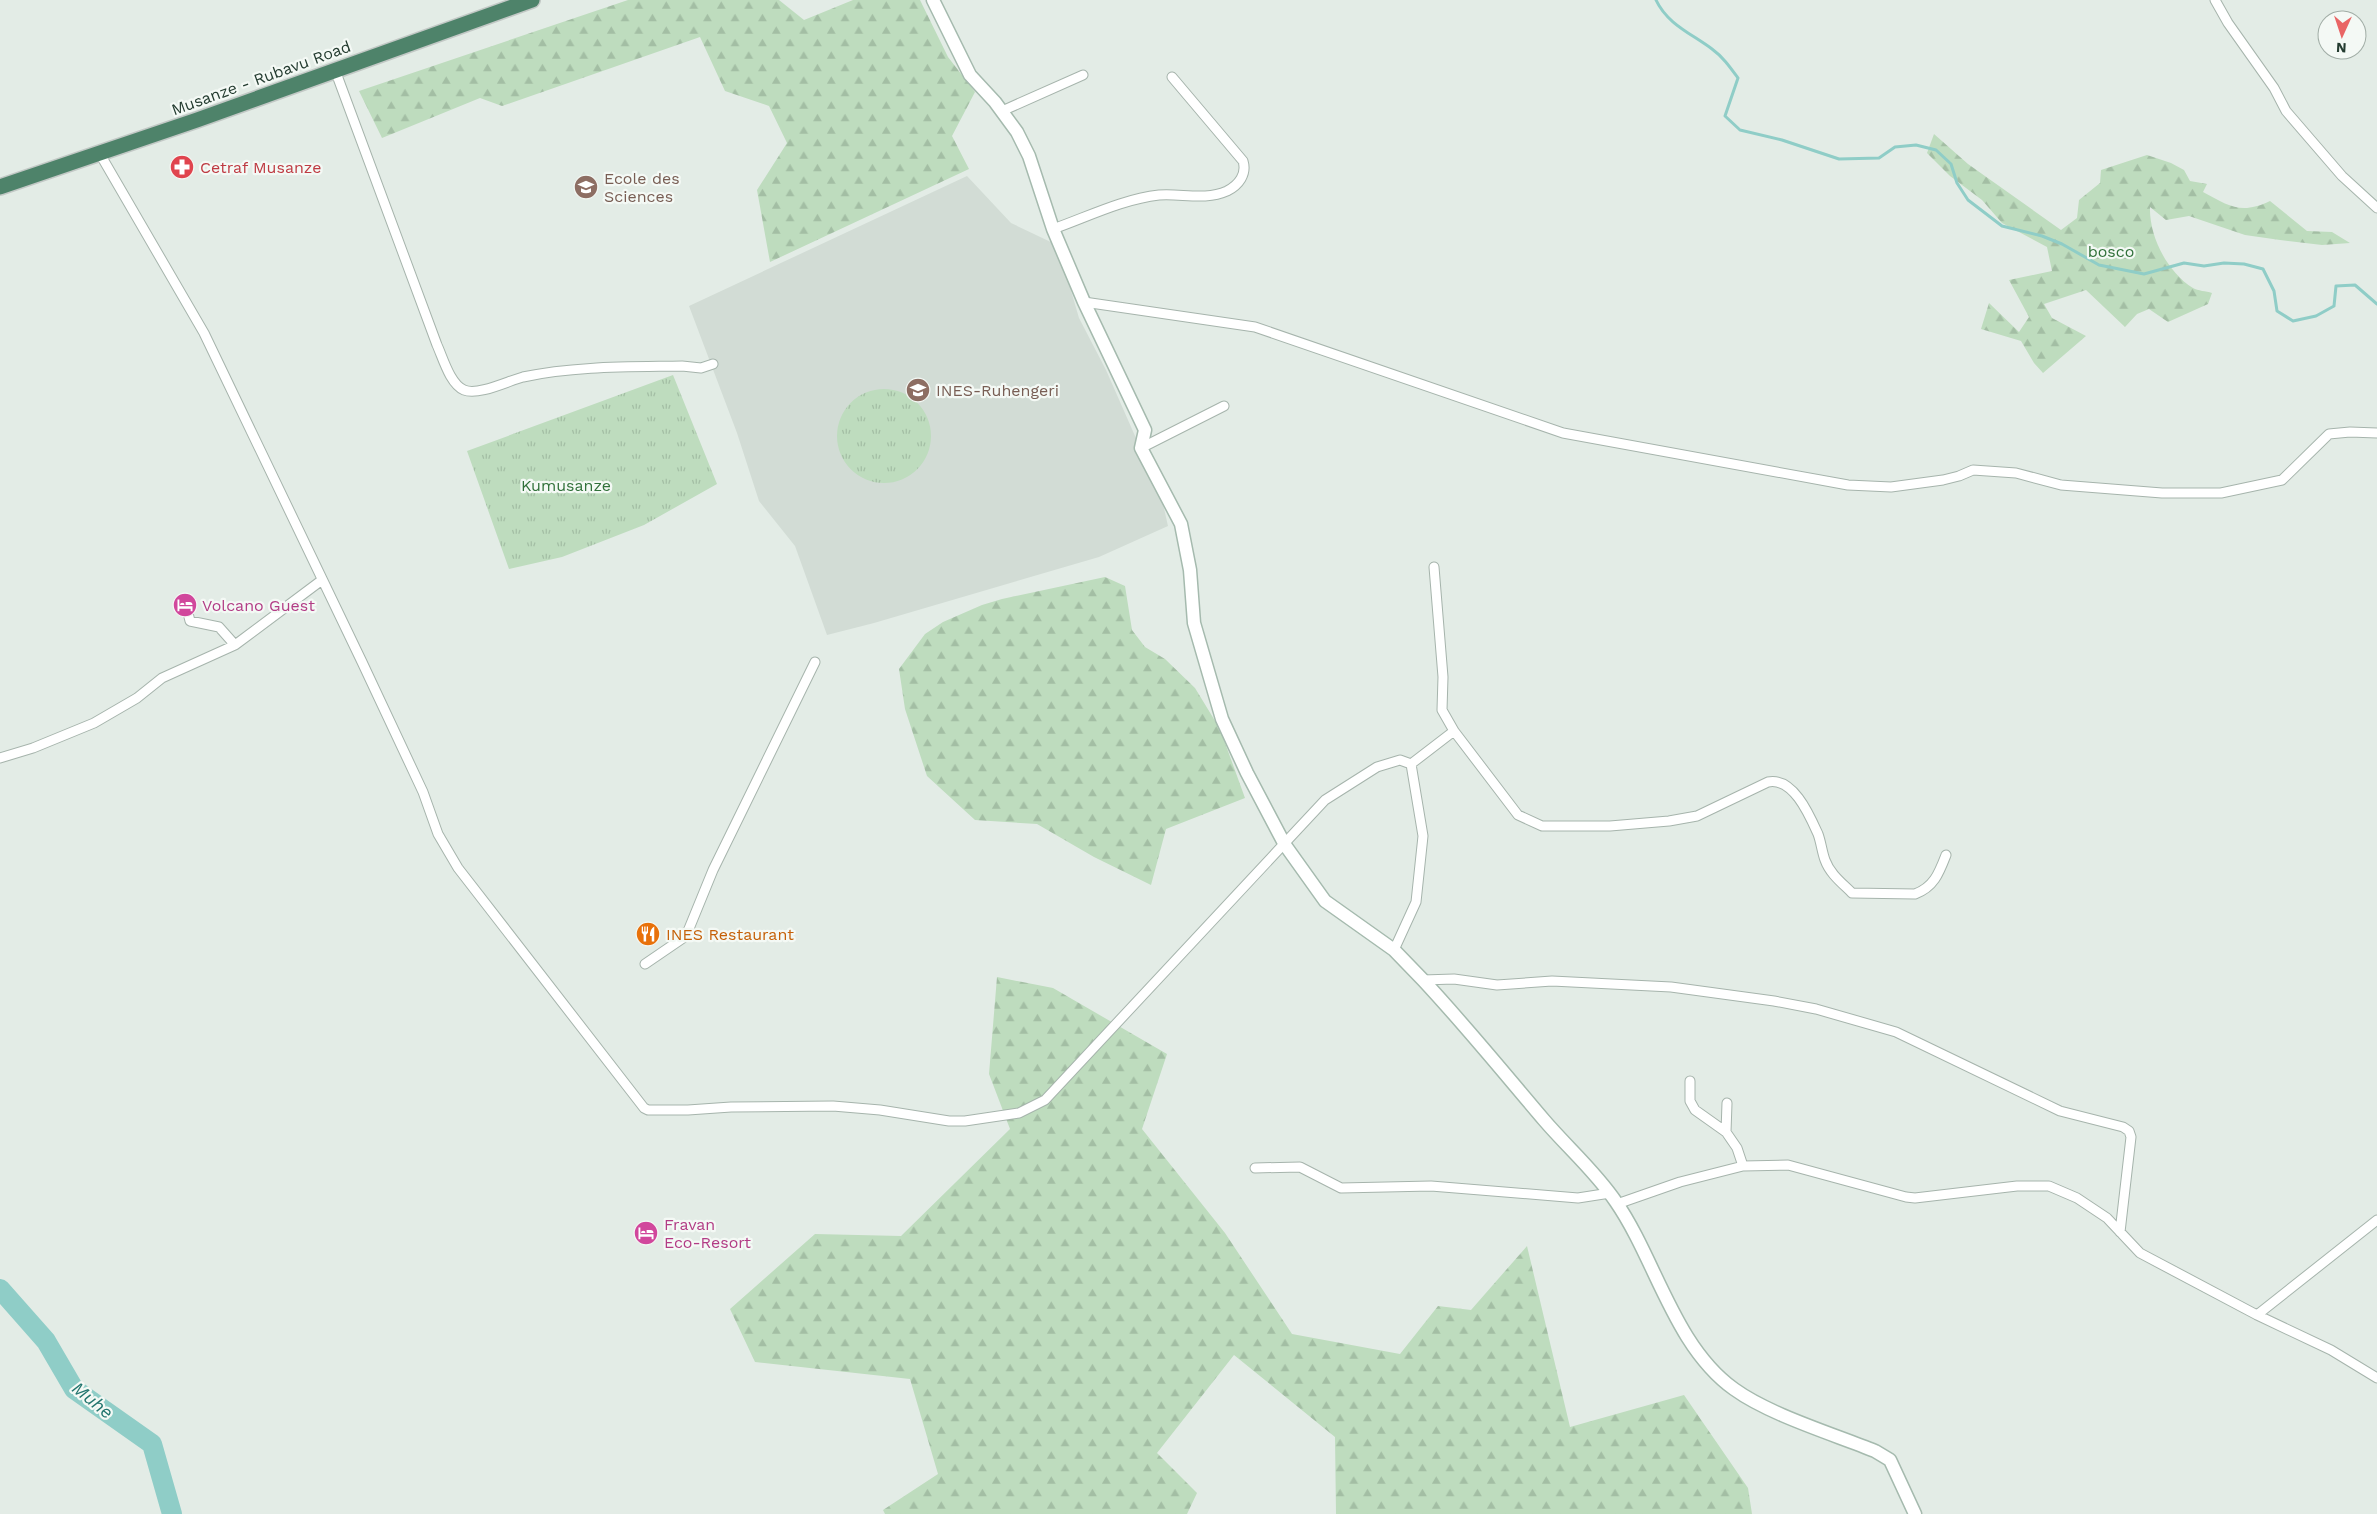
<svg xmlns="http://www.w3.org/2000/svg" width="2377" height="1514" font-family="'Work Sans',sans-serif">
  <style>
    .built { fill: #d2dcd5 }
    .forest { fill: url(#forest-firs) }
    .park { fill: url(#park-tufts) }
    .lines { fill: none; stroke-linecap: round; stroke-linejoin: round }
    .stream { stroke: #8fcdc7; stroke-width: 3 }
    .river { stroke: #8fcdc7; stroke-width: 20 }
    .minor-casing { stroke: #a6b4ac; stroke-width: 11 }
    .secondary-casing { stroke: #a5baae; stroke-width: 15 }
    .trunk-casing { stroke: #c2c8c5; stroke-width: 18 }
    .minor { stroke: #fff; stroke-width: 9 }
    .secondary { stroke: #fff; stroke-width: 12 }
    .trunk { stroke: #4e836a; stroke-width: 15 }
    .labels { text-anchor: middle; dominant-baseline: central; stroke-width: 4.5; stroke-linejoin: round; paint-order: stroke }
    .street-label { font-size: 16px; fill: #243c30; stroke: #f4f9f5 }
    .health-label { font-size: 16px; fill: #be3a42; stroke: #f4f9f5; text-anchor: start }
    .education-label { font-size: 16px; fill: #785e54; stroke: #f4f9f5; text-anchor: start }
    .park-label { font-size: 16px; fill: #31713a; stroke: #f4f9f5 }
    .hotel-label { font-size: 16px; fill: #b23c85; stroke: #f4f9f5; text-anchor: start }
    .food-label { font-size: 16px; fill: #c56008; stroke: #f4f9f5; text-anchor: start }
    .water-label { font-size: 18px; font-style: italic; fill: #22756e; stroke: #f4f9f5 }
  </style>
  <defs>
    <pattern id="forest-firs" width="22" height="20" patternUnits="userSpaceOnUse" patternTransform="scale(1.25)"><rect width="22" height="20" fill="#bedcbe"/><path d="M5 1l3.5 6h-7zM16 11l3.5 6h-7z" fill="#a3bea4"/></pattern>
    <pattern id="park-tufts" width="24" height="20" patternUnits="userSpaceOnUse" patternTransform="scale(1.25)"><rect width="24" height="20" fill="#bedcbe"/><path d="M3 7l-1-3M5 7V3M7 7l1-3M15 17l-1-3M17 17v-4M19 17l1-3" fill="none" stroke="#a3bea4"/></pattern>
  </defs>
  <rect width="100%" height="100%" fill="#e3ece6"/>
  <!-- built -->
  <path class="built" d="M967 176 1011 223 1055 244 1065 270 1079 318 1106 370 1161 495 1168 526 1099 557 874 623 827 635 795 546 759 501 737 433 689 306Z"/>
  <!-- forest -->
  <path class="forest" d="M628 0H779L804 20 853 0H920L948 57 975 92 952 136 969 169 770 262 757 190 787 143 769 106 725 91 700 37 502 106 480 98 382 138 359 91Z
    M1934 134 1968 164 2061 230 2077 218 2079 200 2100 183 2101 170 2147 155 2171 163 2184 170 2190 181 2207 184 2203 192C2229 206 2241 215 2270 201L2307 231 2332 232 2350 243 2322 245 2280 240 2245 235 2189 216 2166 220 2150 207C2149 236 2167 272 2193 288 2198 291 2206 291 2212 293L2208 304 2168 322 2149 309 2137 314 2125 327 2086 290 2044 304 2052 318 2086 336 2043 373 2034 363 2021 341 1981 329 1989 303 2019 332 2029 317 2009 280 2052 271 2047 247 2002 223 1982 200 1950 176 1927 153Z
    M1105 577 1125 586 1132 630 1145 647 1165 659 1195 688 1220 729 1245 798 1166 829 1151 885 1094 857 1037 824 975 820 927 776 905 709 899 669 925 634 943 622 982 605 1002 599Z
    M997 977 1053 988 1167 1054 1142 1129 1225 1233 1292 1334 1400 1354 1438 1306 1471 1310 1527 1246 1570 1427 1684 1395 1748 1488 1752 1514H1336L1335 1437 1234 1355 1157 1453 1197 1493 1187 1514H885L883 1510 938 1474 910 1379 755 1362 730 1309 815 1234 901 1236 1010 1129 989 1074Z"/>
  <!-- park -->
  <path class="park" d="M673 375 717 484 644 525 562 557 509 569 467 451Z
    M837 436a47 47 0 1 1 94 0a47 47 0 1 1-94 0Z"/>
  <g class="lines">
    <!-- stream -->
    <path class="stream" d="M1656 0C1667 24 1692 34 1712 49 1723 57 1730 67 1738 78L1725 116 1740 130 1782 140 1839 159 1879 158 1895 147 1916 145 1936 150 1951 164 1957 183 1968 200 2002 226 2042 236 2062 244 2099 265 2144 274 2184 263 2204 266 2224 263 2244 264 2263 269 2274 291 2277 311 2293 321 2316 316 2334 306 2336 286 2355 285 2377 304"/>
    <!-- river -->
    <path class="river" d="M0 1289 46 1341 74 1389 152 1444 172 1514"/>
    <!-- minor casing -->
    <g class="minor-casing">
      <path id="minor" d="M2215 0 2228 23 2274 88 2286 111 2342 176 2377 208
        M335 70 437 345C443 358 450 384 464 390 478 396 508 381 523 377 575 366 629 367 682 366L701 368 713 364
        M1002 111 1083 75
        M100 154 204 333 362 662 423 792 438 834 458 868 644 1108 648 1110H688L731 1107 833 1106 880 1110 949 1121H965L1019 1113 1045 1100 1325 800 1377 767 1400 760 1411 764
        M1053 229C1087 217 1123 199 1159 195 1181 193 1205 201 1227 191 1239 185 1247 174 1243 161L1172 77
        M1084 302 1255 327 1563 433 1848 485 1891 487 1943 480 1959 476 1973 470 2016 473 2061 485 2162 493H2221L2282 480 2329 434 2350 432 2377 433
        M1141 448 1224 406
        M185 601 190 621 219 627 235 645
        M1454 731 1518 815 1542 826H1610L1669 821 1697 816 1768 782C1793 777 1809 814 1818 834 1821 842 1822 852 1825 860 1830 874 1842 883 1852 893L1915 894C1934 887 1939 873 1946 855
        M0 758 33 748 94 723 137 698 162 678 235 645 322 580
        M1394 950 1416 902 1423 836 1411 764 1454 731 1442 710 1443 677 1434 567
        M645 964 686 936 713 870 815 662
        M1423 980 1454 979 1497 985 1552 981 1671 987 1774 1001 1816 1009 1896 1032 2060 1111 2123 1127 2129 1131 2131 1137 2120 1232
        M1690 1081V1101L1695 1110 1726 1132
        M1727 1103 1726 1132 1737 1148 1743 1166
        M1255 1168 1300 1167 1341 1188 1431 1186 1578 1198 1610 1193
        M1617 1204 1680 1182 1743 1166 1788 1165 1906 1197 1915 1198 2017 1186H2049L2077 1198 2107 1218 2140 1253 2257 1315 2331 1350 2377 1378
        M2257 1315 2377 1220"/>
    </g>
    <!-- secondary casing -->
    <g class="secondary-casing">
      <path id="secondary" d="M933 0 970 75 995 102 1017 132 1029 156 1053 229 1084 302 1145 430 1141 448 1181 524 1190 570 1194 623 1222 719 1247 773 1285 845 1325 901 1394 950 1423 980C1465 1025 1504 1073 1544 1120 1567 1147 1596 1172 1616 1202 1656 1260 1674 1346 1734 1389 1770 1415 1833 1434 1875 1451L1890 1460 1915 1514"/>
    </g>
    <!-- trunk casing -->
    <g class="trunk-casing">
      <path id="trunk" d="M0 187 197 120 532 0"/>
    </g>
    <!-- minor -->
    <use href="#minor" class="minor"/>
    <!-- secondary -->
    <use href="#secondary" class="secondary"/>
    <!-- trunk -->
    <use href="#trunk" class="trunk"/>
  </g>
  <!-- icons -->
  <defs>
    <g id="pharmacy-disc" transform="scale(1.25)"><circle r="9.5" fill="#e0444e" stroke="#f4f9f5"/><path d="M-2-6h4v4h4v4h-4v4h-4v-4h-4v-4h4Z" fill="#fff"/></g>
    <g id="school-disc" transform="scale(1.25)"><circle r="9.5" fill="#8d6e63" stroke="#f4f9f5"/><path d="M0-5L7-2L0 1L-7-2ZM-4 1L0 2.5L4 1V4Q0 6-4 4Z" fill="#fff"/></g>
    <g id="university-disc" transform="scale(1.25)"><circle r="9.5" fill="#8d6e63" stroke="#f4f9f5"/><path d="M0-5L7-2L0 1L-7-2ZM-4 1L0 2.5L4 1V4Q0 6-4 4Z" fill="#fff"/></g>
    <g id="hotel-disc" transform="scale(1.25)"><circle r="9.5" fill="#d1479c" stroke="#f4f9f5"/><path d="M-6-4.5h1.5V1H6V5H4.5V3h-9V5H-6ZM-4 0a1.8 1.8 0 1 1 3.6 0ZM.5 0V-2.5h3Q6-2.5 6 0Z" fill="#fff"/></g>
    <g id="restaurant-disc" transform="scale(1.25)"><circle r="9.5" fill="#e8710a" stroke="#f4f9f5"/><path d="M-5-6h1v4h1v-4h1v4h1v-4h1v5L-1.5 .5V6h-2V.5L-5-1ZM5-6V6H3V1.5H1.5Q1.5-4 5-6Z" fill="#fff"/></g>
  </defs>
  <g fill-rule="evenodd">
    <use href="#pharmacy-disc" x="182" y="167"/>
    <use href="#school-disc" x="586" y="187"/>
    <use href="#university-disc" x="918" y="390"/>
    <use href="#hotel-disc" x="185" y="605"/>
    <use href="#restaurant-disc" x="648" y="934"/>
    <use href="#hotel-disc" x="646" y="1233"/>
  </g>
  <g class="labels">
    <!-- street labels -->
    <g class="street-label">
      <text transform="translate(261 78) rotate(-20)">Musanze - Rubavu Road</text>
    </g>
    <!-- health labels -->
    <g class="health-label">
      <text x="200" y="167">Cetraf Musanze</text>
    </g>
    <!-- education labels -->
    <g class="education-label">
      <text x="604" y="178">Ecole des<tspan x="604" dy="18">Sciences</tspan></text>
      <text x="936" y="390">INES-Ruhengeri</text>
    </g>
    <!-- park labels -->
    <g class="park-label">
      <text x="2111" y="251">bosco</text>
      <text x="566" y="485">Kumusanze</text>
    </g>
    <!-- hotel labels -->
    <g class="hotel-label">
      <text x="202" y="605">Volcano Guest</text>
      <text x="664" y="1224">Fravan<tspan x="664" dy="18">Eco-Resort</tspan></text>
    </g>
    <!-- food labels -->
    <g class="food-label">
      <text x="666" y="934">INES Restaurant</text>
    </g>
    <!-- water labels -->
    <g class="water-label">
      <text transform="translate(93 1400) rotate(39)">Muhe</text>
    </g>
  </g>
  <!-- north arrow -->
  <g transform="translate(2342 35) rotate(183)"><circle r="24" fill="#f4f9f5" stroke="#a1ada6"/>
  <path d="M0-4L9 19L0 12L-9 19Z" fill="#e96565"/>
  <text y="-8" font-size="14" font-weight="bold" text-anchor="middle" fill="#243c30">N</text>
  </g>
</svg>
